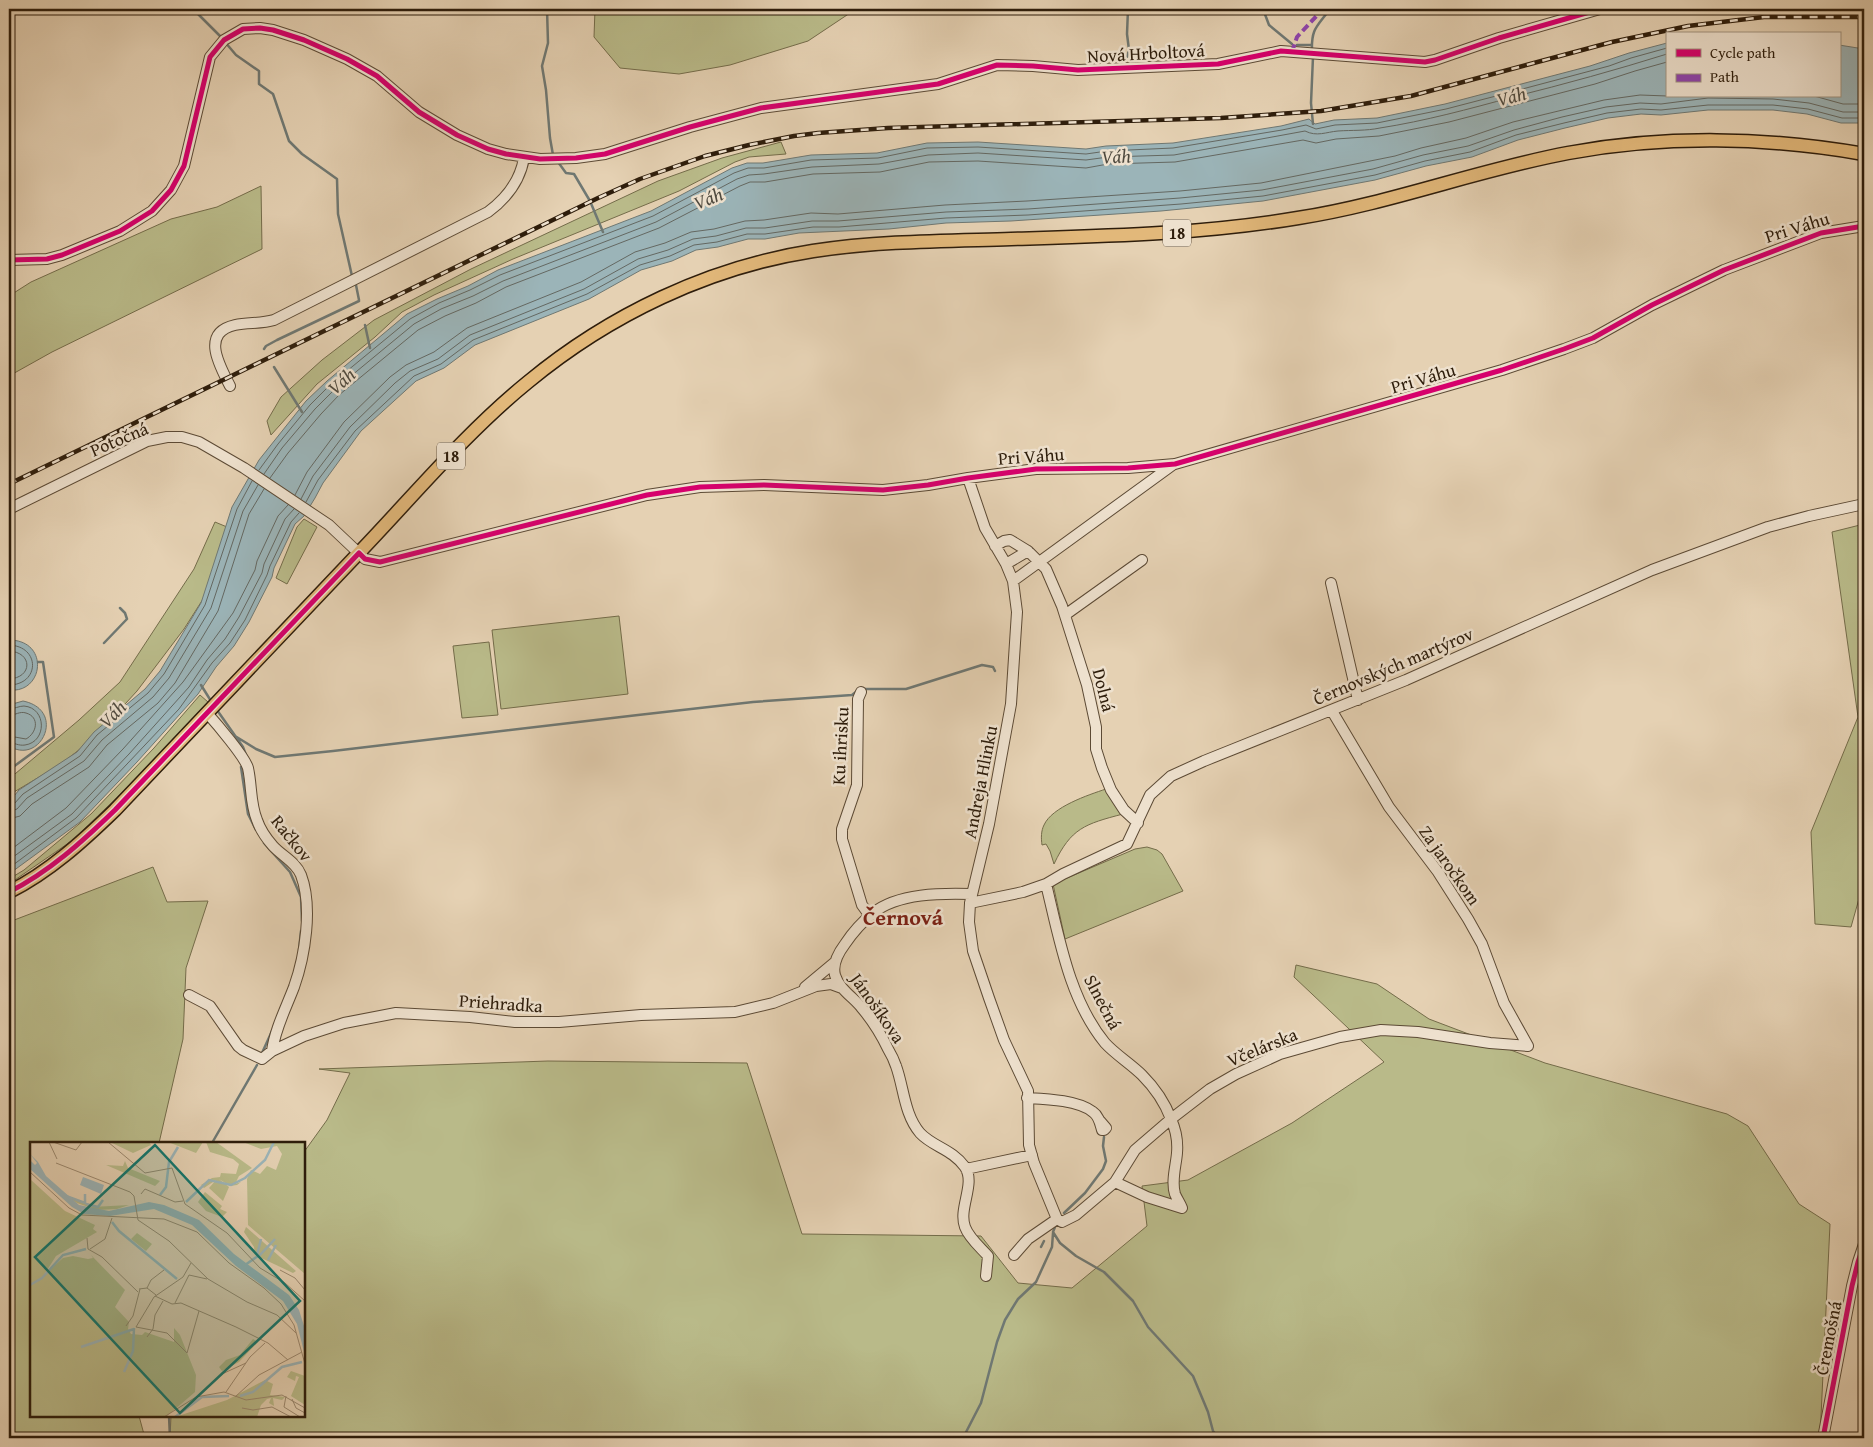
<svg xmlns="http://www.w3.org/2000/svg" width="1873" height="1447" font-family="'Gentium Book Plus',serif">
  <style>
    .green { fill: #b9ba89; stroke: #746c4a }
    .water { fill: #9bb4b8; stroke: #6f7873 }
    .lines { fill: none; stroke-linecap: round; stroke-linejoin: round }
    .shore { stroke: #646862; stroke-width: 1 }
    .stream { stroke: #6f7873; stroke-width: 2.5 }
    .minor-casing { stroke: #5c4a35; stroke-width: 12 }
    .major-casing { stroke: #2e1d0b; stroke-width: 15 }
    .minor { stroke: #eee1ce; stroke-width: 10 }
    .major { stroke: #e2b87a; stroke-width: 12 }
    .rail-casing { stroke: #2e1d0b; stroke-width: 4.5 }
    .rail { stroke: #eee1ce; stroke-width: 2.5; stroke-dasharray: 8; stroke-linecap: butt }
    .quiet { stroke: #8e44ad; stroke-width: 4; stroke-dasharray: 8 4; stroke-linecap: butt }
    .cycleway-casing { stroke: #eee1ce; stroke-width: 8 }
    .cycleway { stroke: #d6006c; stroke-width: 5 }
    .labels { text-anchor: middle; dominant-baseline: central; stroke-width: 5; stroke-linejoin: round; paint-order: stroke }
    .shield { fill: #eee1ce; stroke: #685846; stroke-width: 1 }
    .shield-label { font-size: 16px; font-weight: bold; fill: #2e1d0b }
    .street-label { font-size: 18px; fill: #2e1d0b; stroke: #eee1ce }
    .water-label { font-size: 19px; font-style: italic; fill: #4f4a3f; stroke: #eee1ce }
    .district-label { font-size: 22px; font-weight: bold; fill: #7a1f14; stroke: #eee1ce }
    .inset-river { fill: none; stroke: #9bb4b8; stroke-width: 2.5 }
    .inset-road { fill: none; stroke: #9c8970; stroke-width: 1 }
    .view { fill: #0f766e; fill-opacity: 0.15; stroke: #0f766e; stroke-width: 2.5 }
    .inset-edge { fill: none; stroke: #2e1d0b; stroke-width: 2.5 }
  </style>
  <rect width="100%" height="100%" fill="#e5d1b3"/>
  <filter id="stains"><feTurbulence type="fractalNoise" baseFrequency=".004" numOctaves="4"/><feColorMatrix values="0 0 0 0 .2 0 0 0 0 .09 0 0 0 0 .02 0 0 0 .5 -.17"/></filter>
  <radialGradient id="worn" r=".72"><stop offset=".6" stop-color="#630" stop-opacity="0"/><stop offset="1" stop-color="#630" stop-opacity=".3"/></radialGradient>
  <!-- green -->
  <path class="green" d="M595 9H856L808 41 730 65 679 74 620 68 594 37Z
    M781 142 786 154 749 157 735 162 679 191 513 259 434 295 402 312 375 337 317 384 271 435 267 421 281 397 322 360 374 320 471 269 658 181 722 158Z
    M261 186 262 249 52 352 9 376V296L31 282 171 219 217 207Z
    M304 519 317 527 287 584 276 578 297 527Z
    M215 522 227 527 210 588 184 629 137 691 94 738 61 764 9 795V779L79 720 120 682 194 569Z
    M1864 524V881L1851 927 1815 924 1811 832 1858 717 1832 532Z
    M619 616 628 694 501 709 492 630Z
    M489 642 498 715 462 718 453 646Z
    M200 695 208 702 140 775 73 840 9 884V879L24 870 91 814 154 748Z
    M1106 789 1123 814C1085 824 1071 828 1054 864L1050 851 1046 844 1042 845C1041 838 1041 831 1044 825 1052 807 1088 795 1106 789Z
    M1147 847 1157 850 1162 854 1183 891 1065 939 1053 884 1135 849Z
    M153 867 167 902 208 901 186 968 183 1039 159 1143H31V1416H139L145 1438H9V922Z
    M1296 965 1377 984 1429 1019 1545 1063 1727 1114 1748 1126 1799 1204 1830 1224 1820 1438H170L171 1416H304V1152L327 1120 350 1073 319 1069 548 1061 747 1063 802 1234 981 1236 1018 1283 1072 1288 1147 1226 1142 1186 1188 1180 1292 1123 1384 1062 1294 977Z"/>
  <!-- water -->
  <path class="water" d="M1667 43V96H1839V45L1864 49V123H1841L1807 114 1773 110H1708L1661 115 1641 114 1608 118 1565 128 1518 140 1472 157 1426 166 1375 180 1263 201 1161 211 1011 221 946 223 889 229 799 233 765 239H748L718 247 696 250 672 261 641 270 589 299 475 345 444 368 416 381 361 431 323 483 315 498 304 516 295 524 274 568 272 577 249 622 234 646 216 667 198 694 137 762 80 822 9 874V802L19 790 77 752 94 732 145 689 160 671 201 603 232 507 259 460 306 401 327 381 407 314 437 299 468 286 498 270 651 211 732 168 747 163H763L811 155 877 153 927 143 978 142 1086 149 1106 146 1173 143 1281 126 1309 119 1315 124 1334 120 1377 118 1445 104 1590 66 1629 53Z
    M9 640C50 640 44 694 9 690Z
    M23 701C67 710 41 766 9 746V705Z"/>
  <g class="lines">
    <!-- shore -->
    <path class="shore" d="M1814 96 1843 104H1864
      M259 470 278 444 310 405 330 385 410 319 439 303 470 290 500 275 653 216 734 173 748 168H764L811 160 878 158 927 148 978 147 1086 154 1107 151 1173 148 1282 130 1306 125 1316 129 1335 125 1377 123 1446 109 1496 96 1609 66 1631 58 1667 48
      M264 474 282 448 315 409 334 390 414 324 441 309 473 296 503 281 656 222 737 179 749 175 764 174 812 167 879 164 928 155 978 153 1086 160 1108 157 1174 155 1305 131C1317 137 1326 132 1338 131 1352 130 1366 131 1380 128 1425 121 1469 109 1513 97 1565 84 1616 70 1667 54
      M270 478 288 453 321 414 339 395 418 330 445 316 476 303 506 287 659 228 740 186 750 182H765L813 174 880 172 929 162 978 161 1086 168 1108 164 1175 162 1303 140 1316 143 1336 139 1379 136 1449 122 1595 84 1635 71 1667 62
      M295 495 307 472 344 422 390 377 406 365 434 352 467 328 581 282 635 252 665 243 691 232 714 229 745 221 764 220 811 213 838 214 945 205 1027 201 1180 191 1261 183 1395 156 1421 148 1466 138 1513 122 1604 100 1640 95 1667 96
      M301 499 313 476 350 427 395 383 410 371 438 359 470 335 584 289 638 259 668 250 693 239 716 236 746 228H765L812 221H838L946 212 1028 209 1180 198 1262 190 1373 169 1423 155 1468 146 1514 130 1562 117 1606 107 1640 103 1661 104 1708 98 1773 99 1809 103 1843 112H1864
      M306 502 318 480 355 431 414 376 441 364 473 340 587 294 640 265 670 256 694 245 717 242 747 234H765L813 227H839L946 218 1028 215 1181 204 1263 196 1375 175 1425 161 1470 152 1516 135 1564 123 1607 113 1641 109 1661 110 1708 105H1773L1808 109 1842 118H1864
      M9 645C41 646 40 685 9 685
      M9 651C33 652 33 678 9 679
      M9 709C14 709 19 706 24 706 47 708 47 742 25 745 19 746 14 743 9 742
      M9 716C15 715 20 711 26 713 40 717 37 733 26 739L9 736
      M9 805 14 804 23 794 80 756 97 735 148 693 164 674 205 605 237 509 252 481
      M9 812 17 809 27 798 84 761 102 740 153 697 169 678 211 608 243 511 258 485
      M9 819 20 816 32 804 89 767 107 745 158 703 175 683 218 611 249 514 264 489
      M9 851 66 808 123 749 183 682 233 613 255 570 257 561 278 516 288 505
      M9 860 72 814 129 754 189 687 207 660 225 639 239 617 262 573 264 564 285 519 294 509
      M9 868 76 818 179 709 212 663 230 643 245 620 267 575 270 566 291 522 299 513"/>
    <!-- stream -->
    <path class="stream" d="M193 9 222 38
      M547 9 548 43 542 66 546 90 550 138 553 155
      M1263 9 1269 25 1292 44
      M225 42 236 55 259 71V84L273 94 289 141 302 154 337 179 338 214 352 276
      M1297 45H1312
      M1312 52C1311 28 1317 27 1330 9
      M1127 57 1129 50 1127 34 1128 9
      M1313 57 1311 103 1313 124
      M558 162 566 173 574 174 590 201 603 232
      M356 285 359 300
      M365 325 370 348
      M264 349 266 346 277 340 359 301
      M274 367 302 412
      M104 643 127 619 125 613 120 608
      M201 685 211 701
      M863 689H906L982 665 993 667 995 671
      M217 710 243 747 246 755
      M235 736 256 749 275 757 333 751 638 715 753 702 852 695 857 691
      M241 767 248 814 256 830
      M9 770 54 737 43 662H38
      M264 843 290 872 301 897 302 921
      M299 950 301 931
      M262 1053 272 1031
      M212 1143 257 1065
      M1064 1213 1085 1193 1103 1169 1106 1161 1103 1146 1104 1137
      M1055 1227 1053 1232 1060 1243 1076 1256 1104 1272 1133 1301 1148 1327 1193 1376 1208 1412 1213 1431 1219 1438
      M1041 1247 1044 1241
      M169 1416 170 1438
      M963 1438 981 1403 997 1342 1005 1320 1018 1299 1036 1282 1052 1247 1053 1233"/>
    <!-- minor casing -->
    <g class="minor-casing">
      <path id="minor" d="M9 260 47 259 62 255 120 231 152 211 171 190 184 166 210 57 224 40 243 29 260 28 273 30 304 40 347 59 377 76 419 112 457 135 488 149 506 154 540 159 576 158 605 154 690 127 761 108 938 84 997 65 1033 66 1078 70 1218 64 1281 51 1425 62 1435 60 1499 38 1600 9
        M230 386C220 366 200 333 235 325 248 322 261 324 274 320L488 212C507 198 520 181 524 158
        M968 478 985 528 1006 564 1013 581 1017 612 1011 704 989 824 970 903 969 922 973 951 989 998 1004 1040 1028 1091 1029 1145 1034 1163 1057 1219 1062 1222 1076 1215 1115 1182 1135 1150 1171 1119 1210 1089 1236 1074 1280 1054 1340 1037 1381 1030 1418 1032 1490 1043 1528 1046
        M9 509 147 441 167 437H182L199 442 244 468 329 525 365 559 380 562 647 495 700 487 764 485 883 490 928 485 968 478 1036 469 1128 468 1175 464 1502 370 1564 349 1593 338 1652 305 1724 270 1821 233 1864 226
        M995 546 1004 541 1010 540 1028 551
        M1006 564 1028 551 1046 569 1062 606 1087 685 1096 727V749L1102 768 1111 790 1124 810 1138 823
        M1013 581 1174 464
        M1331 583 1358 700
        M1065 615 1142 560
        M861 692 858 699 857 785 842 829V839L862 905 870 916
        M1332 711 1389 807 1438 872 1468 919 1482 944 1504 1003 1528 1046
        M207 713C216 723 245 757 248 768 252 786 250 803 257 820 260 829 266 838 273 846 282 856 296 862 301 875 313 907 305 956 294 987 286 1008 275 1029 272 1051
        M1046 884C1059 937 1069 999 1105 1043 1116 1055 1131 1064 1142 1075 1155 1088 1165 1103 1171 1119 1176 1130 1178 1141 1177 1153 1176 1166 1171 1181 1175 1194 1177 1199 1180 1203 1182 1208
        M972 894C942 893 898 893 873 913 862 922 853 932 845 944 839 952 832 964 835 975 839 989 853 997 861 1007 872 1020 881 1034 888 1049 891 1054 894 1060 896 1066 904 1088 904 1114 920 1133 933 1147 952 1149 965 1167 976 1184 958 1208 965 1227 969 1238 980 1247 988 1256L986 1276
        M970 903 1023 892 1046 884 1063 874 1127 844 1150 795 1171 776 1204 761 1406 680 1652 570 1768 527 1809 516 1864 504
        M805 987 835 962
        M189 995 210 1006 238 1046 243 1050 262 1059 272 1051 304 1036 344 1023 396 1013 470 1017 515 1022H559L641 1015 735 1012 773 1003 816 986 831 984 842 988
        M1027 1098C1046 1099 1078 1100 1093 1112 1099 1116 1100 1123 1102 1130H1104L1106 1128 1100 1121
        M966 1169 1032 1155
        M1115 1182 1147 1197 1182 1208
        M1014 1255 1028 1239 1057 1219
        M1823 1438 1852 1286 1858 1262 1864 1244"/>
    </g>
    <!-- major casing -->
    <g class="major-casing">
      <path id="major" d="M9 892C49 872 83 841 115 810 195 726 274 642 354 558 410 500 465 433 528 382 609 315 709 267 813 251 879 241 946 241 1011 239 1108 236 1203 234 1298 218 1389 204 1477 170 1568 153 1665 135 1768 137 1864 154"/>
    </g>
    <!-- minor -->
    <use href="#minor" class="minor"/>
    <!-- major -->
    <use href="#major" class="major"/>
    <!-- rail casing -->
    <g class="rail-casing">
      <path id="rail" d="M9 484 598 198 640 179 705 156 749 145 794 136 818 133 888 128 1221 118 1321 111 1411 96 1612 42 1688 26 1764 17H1864"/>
    </g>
    <!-- rail -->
    <use href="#rail" class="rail"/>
    <!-- quiet -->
    <path class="quiet" d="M1292 52 1297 37 1323 9"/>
    <!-- cycleway casing -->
    <g class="cycleway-casing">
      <path id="cycleway" d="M9 260 47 259 62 255 120 231 152 211 171 190 184 166 210 57 224 40 243 29 260 28 273 30 304 40 347 59 377 76 419 112 457 135 488 149 506 154 540 159 576 158 605 154 690 127 761 108 938 84 997 65 1033 66 1078 70 1218 64 1281 51 1425 62 1435 60 1499 38 1600 9
        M9 892C49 872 83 841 115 810L359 553 365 559 380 562 647 495 700 487 764 485 883 490 928 485 968 478 1036 469 1128 468 1175 464 1502 370 1564 349 1593 338 1652 305 1724 270 1821 233 1864 226
        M1823 1438 1852 1286 1858 1262 1864 1244"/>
    </g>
    <!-- cycleway -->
    <use href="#cycleway" class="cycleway"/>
  </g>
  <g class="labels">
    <!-- shield labels -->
    <g class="shield">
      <rect x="1163" y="219.5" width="28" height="27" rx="4"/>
      <rect x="437" y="442.5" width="28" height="27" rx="4"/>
    </g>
    <g class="shield-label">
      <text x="1177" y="233">18</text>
      <text x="451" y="456">18</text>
    </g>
    <!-- street labels -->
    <g class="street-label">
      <text transform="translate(1146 53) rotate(-3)">Nová Hrboltová</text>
      <text transform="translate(1797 227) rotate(-17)">Pri Váhu</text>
      <text transform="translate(1423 378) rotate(-16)">Pri Váhu</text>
      <text transform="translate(119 439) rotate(-23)">Potočná</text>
      <text transform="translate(1031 456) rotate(-4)">Pri Váhu</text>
      <text transform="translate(1393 666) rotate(-23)">Černovských martýrov</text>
      <text transform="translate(1104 690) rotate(76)">Dolná</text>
      <text transform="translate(840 746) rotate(-87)">Ku ihrisku</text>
      <text transform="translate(980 782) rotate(-79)">Andreja Hlinku</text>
      <text transform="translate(292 838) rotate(51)">Račkov</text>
      <text transform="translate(1450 865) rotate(55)">Za jaročkom</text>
      <text transform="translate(1103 1002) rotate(62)">Slnečná</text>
      <text transform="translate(501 1003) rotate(4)">Priehradka</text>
      <text transform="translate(878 1008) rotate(55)">Jánošíkova</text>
      <text transform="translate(1262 1047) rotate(-22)">Včelárska</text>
      <text transform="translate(1828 1338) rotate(-79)">Čremošná</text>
    </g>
    <!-- water labels -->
    <g class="water-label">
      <text transform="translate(1511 96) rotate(-15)">Váh</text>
      <text transform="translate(1116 156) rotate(-2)">Váh</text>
      <text transform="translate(708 198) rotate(-22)">Váh</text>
      <text transform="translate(341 381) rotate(-41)">Váh</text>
      <text transform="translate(112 714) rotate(-46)">Váh</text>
    </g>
    <!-- district labels -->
    <g class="district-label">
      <text x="903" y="917">Černová</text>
    </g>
  </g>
  <!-- overview -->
  <g transform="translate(30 1142)">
    <rect width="275" height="275" fill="#e5d1b3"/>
    <path d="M80 0H119L121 3 103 11ZM138 0H173L166 11ZM176 0H186L222 26 209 34 205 42 211 40 207 43 200 44 189 37 199 45 193 59 179 46 186 38 174 46 171 43 182 36 190 35 191 31 206 32 209 22 203 17 180 10ZM213 0H275V132L218 83 217 37 221 28 230 32 237 24 246 28 252 12 247 4 231 7ZM95 19 98 26 130 39 125 44 76 23 93 24ZM0 37 35 69 65 83 63 87 67 90 26 114 14 133 33 116 43 114 58 117 63 116 61 113 95 148 85 165 99 180 98 187 101 192 112 193 115 190 144 200V186L150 193 166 233 165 250 136 275H0ZM175 50 192 64 190 67 197 70 192 75 176 69 168 60ZM35 53 62 65 99 63 87 67 67 68 47 61ZM216 85 266 129 263 131 225 113 224 105 214 90ZM107 91 122 102 116 109 101 97ZM223 197 228 200 209 220 192 229 189 225 196 218 210 213ZM261 229 275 234V263L261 254 269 235 266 234 265 239 257 235ZM235 238 243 242 240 253 255 255 252 258 243 256 244 264 239 261 241 256 237 257 231 263 227 275H145L197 258Z" fill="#b9ba89"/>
    <path d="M0 12 8 20 16 34 49 63 79 69 119 60 134 63 169 78 204 112 259 153 269 168 275 187V214L267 182 253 159 206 124 162 83 124 67 80 74 54 72 42 65 0 27V18L5 23 7 21ZM53 35 74 43 71 52 50 43Z" fill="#9bb4b8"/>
    <path class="inset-river" d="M130 53 136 45 139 20 148 5M36 54 55 61V52M156 60 179 38 201 43 215 36 235 18 244 0M56 62 68 65 73 58M82 80 89 89 147 137M227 113 231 97M229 114 245 97M238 118 246 103M215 123 228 114M0 143 12 136 33 113 56 107M51 205 104 187M94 230 103 209 104 186M210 254 223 250 252 225 272 220M145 275 172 255 199 254"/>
    <path class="inset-road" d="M19 0 27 17M23 0 46 8 52 0M78 0 115 31 142 26 155 62 197 91 230 126 255 141 275 159M26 21 100 50 104 54 108 78 139 99 178 137 217 160 247 173 266 191M0 30 39 66 52 73 134 77 167 90 199 121 234 146 251 162 264 183 275 222M111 52 115 47 145 60 153 59M57 96 58 107 72 115 108 150M60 107 75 97 82 76M250 128 265 136 275 148M159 133 177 137M117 146 121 138 134 128M109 147 117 146 126 153M125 154 142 162 151 161 206 185 238 201 258 218M145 161 159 133M96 184 103 174 110 147M117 195 123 187 125 173 133 159M157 211 137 191 106 185 124 155 153 135 161 121M157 211 169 169M192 232 216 221M196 250 220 215 235 201M256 254 254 265 270 275M205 255 229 233 272 210M262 257 266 266 275 271M212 266 223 268 242 265 261 275M134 275 166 255 194 250 216 258 252 253 275 266"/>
    <path class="view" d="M125 3 270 159 150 271 5 115Z"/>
    <rect width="275" height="275" class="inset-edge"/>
  </g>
  <!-- margin -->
  <rect width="1873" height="1447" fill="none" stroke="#e5d1b3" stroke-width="30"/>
  <rect x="10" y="10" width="1853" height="1427" fill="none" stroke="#2e1d0b" stroke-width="2.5"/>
  <rect x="15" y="15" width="1843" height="1417" fill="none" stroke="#2e1d0b"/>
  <!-- legend -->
  <rect x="1666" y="32" width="175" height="65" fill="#eee1ce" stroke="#a19380"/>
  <rect x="1676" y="49" width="25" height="8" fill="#d6006c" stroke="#a19380"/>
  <text x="1710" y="58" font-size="15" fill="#2e1d0b">Cycle path</text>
  <rect x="1676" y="74" width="25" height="8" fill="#8e44ad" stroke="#a19380"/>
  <text x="1710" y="82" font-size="15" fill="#2e1d0b">Path</text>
  <rect width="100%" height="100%" filter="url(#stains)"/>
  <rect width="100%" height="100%" fill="url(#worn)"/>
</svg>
